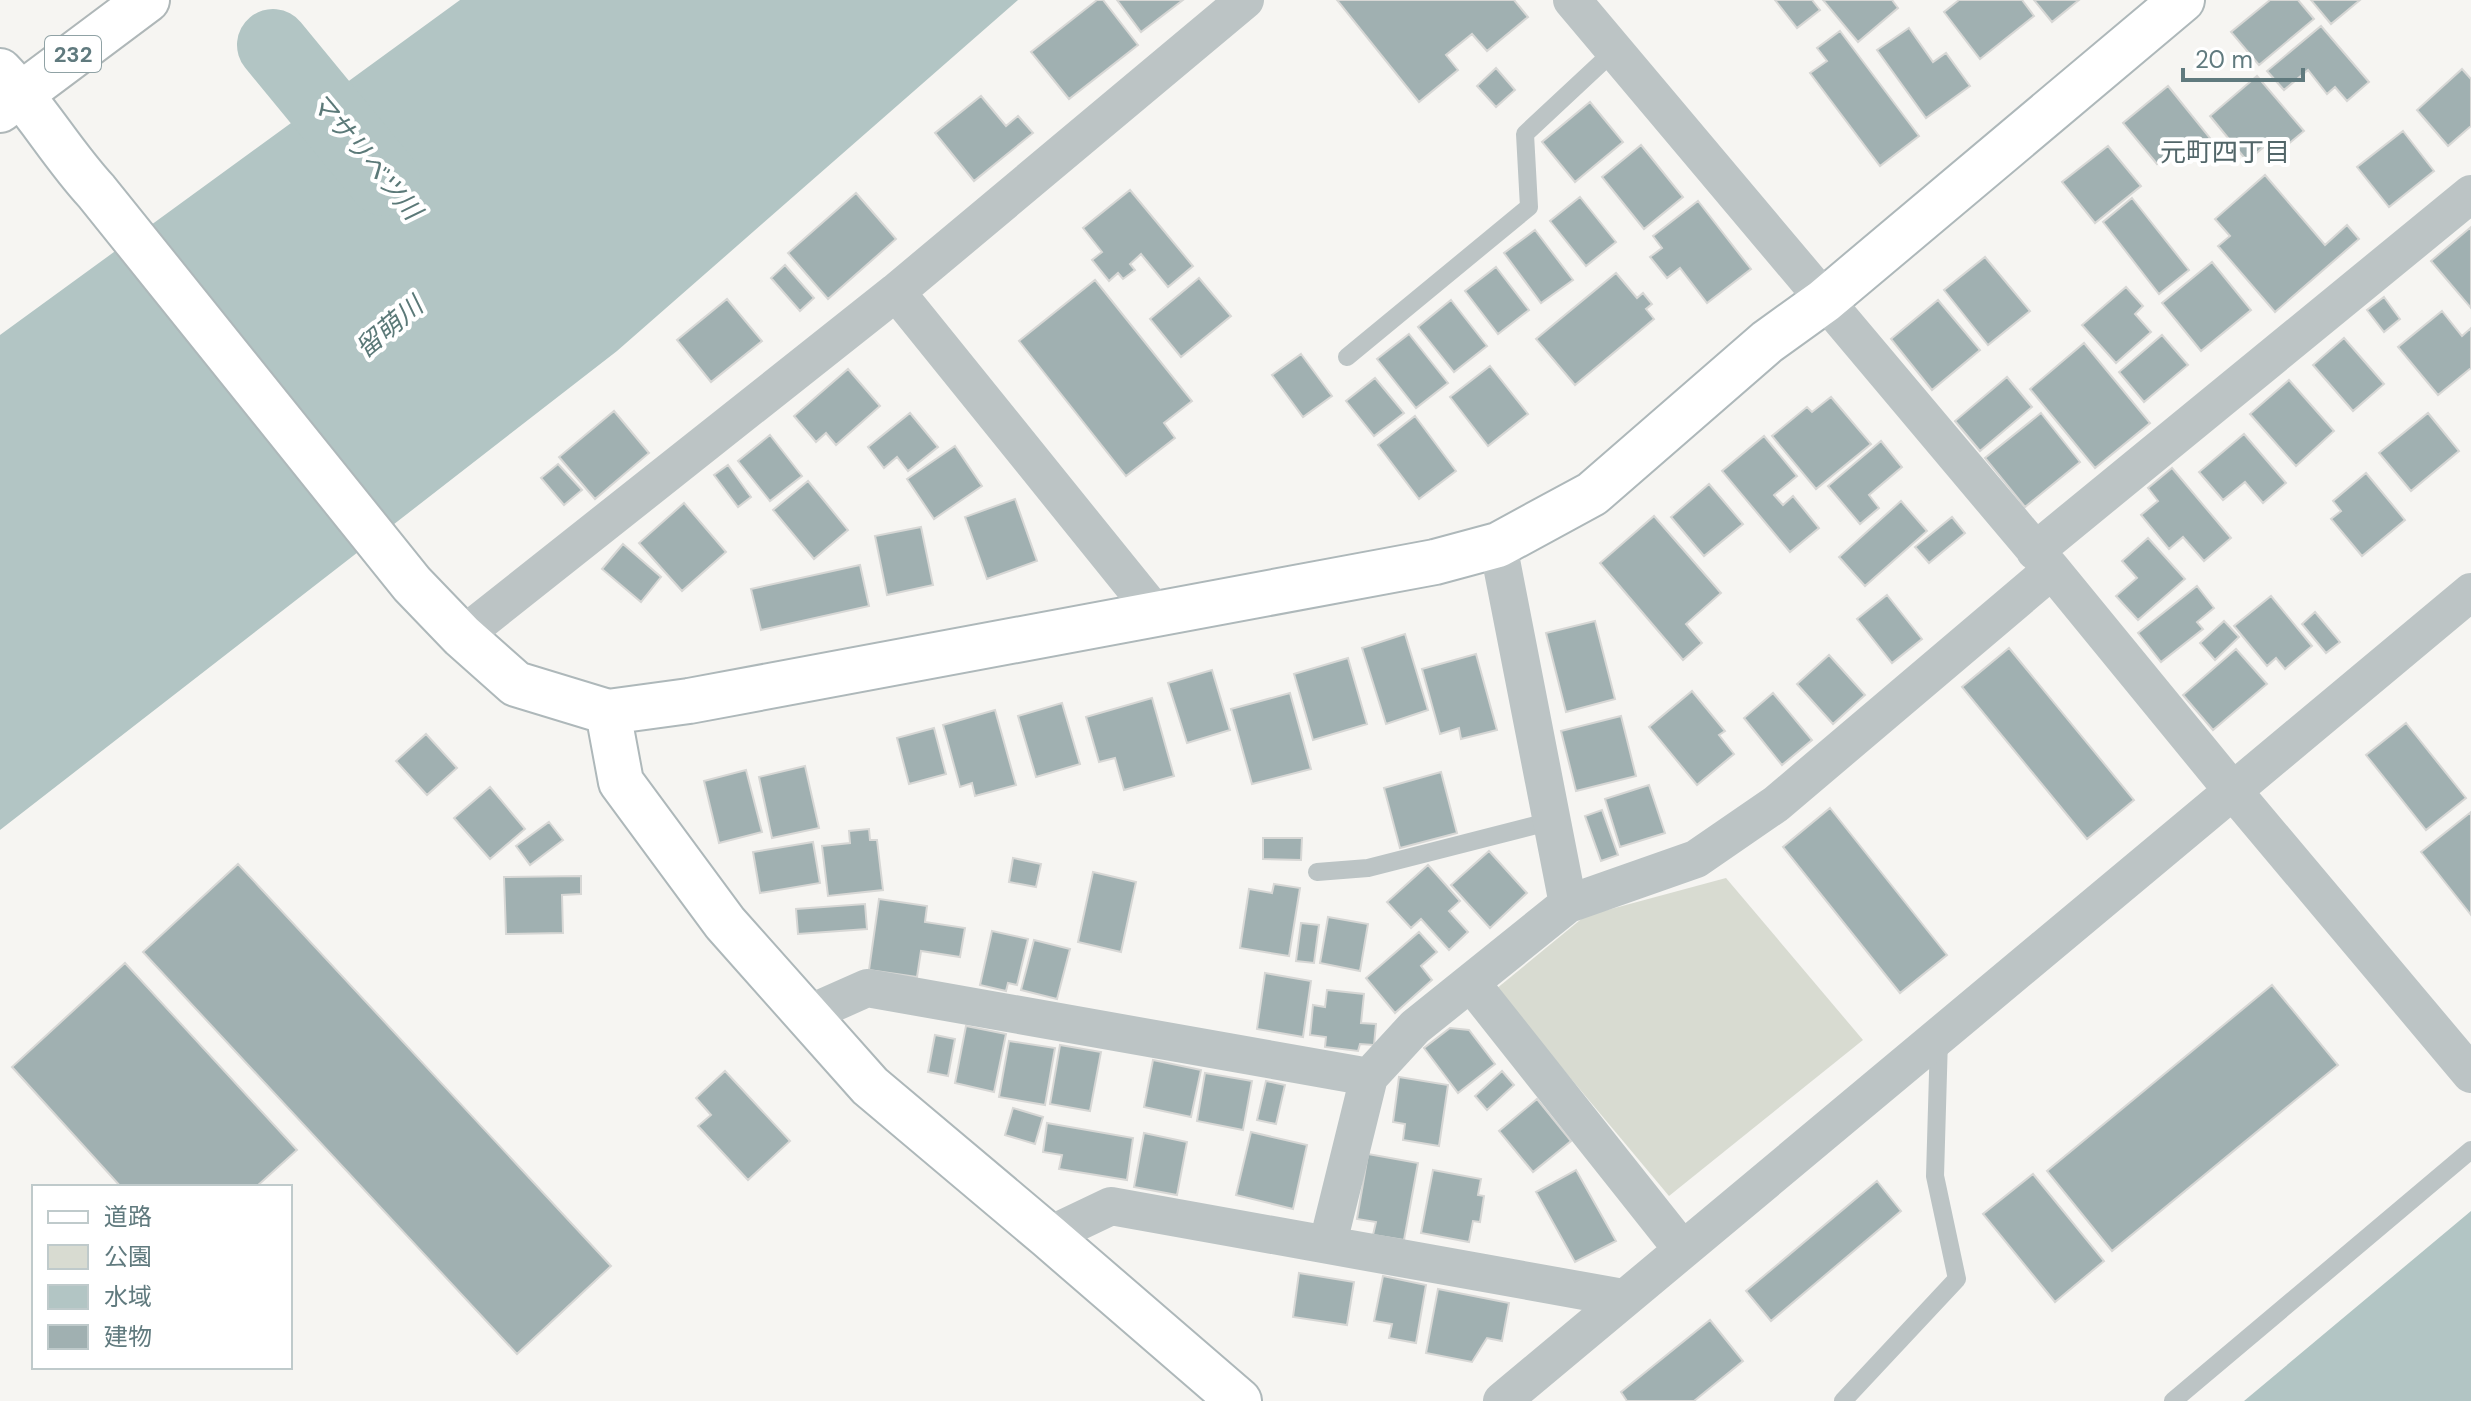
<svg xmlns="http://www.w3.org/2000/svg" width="2471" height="1401" font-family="'DM Sans','Noto Sans JP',sans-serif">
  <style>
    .green { fill: #d8dbd1 }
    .water { fill: #b2c5c4 }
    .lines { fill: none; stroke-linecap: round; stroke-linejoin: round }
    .river { stroke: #b2c5c4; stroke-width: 72 }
    .building { fill: #a0b0b1; stroke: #d7d7d5; stroke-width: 2 }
    .secondary-casing { stroke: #aeb8ba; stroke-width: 48 }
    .highway-casing { stroke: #afb7b8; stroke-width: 48 }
    .lane { stroke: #bcc4c5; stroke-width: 18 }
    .street { stroke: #bcc4c5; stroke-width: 38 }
    .secondary { stroke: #fff; stroke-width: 44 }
    .highway { stroke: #fff; stroke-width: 44 }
    .labels { text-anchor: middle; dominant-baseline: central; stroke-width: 8; stroke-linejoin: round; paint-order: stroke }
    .shield { fill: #fff; stroke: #90a2a5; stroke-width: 2 }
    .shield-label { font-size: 22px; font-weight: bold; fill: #607a7e }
    .neighbourhood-label { font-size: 26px; fill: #526669; stroke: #fff }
    .water-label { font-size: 26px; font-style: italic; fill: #5b7978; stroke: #fff }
  </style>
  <rect width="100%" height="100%" fill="#f6f5f2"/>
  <!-- green -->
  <path class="green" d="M1726 878 1863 1040 1669 1196 1496 989 1585 916Z"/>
  <!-- water -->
  <path class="water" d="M460 0H1018L617 351 0 830V335Z
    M2471 1211V1401H2244Z"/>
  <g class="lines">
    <!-- river -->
    <path class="river" d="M273 45 384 180"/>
  </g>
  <!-- building -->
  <path class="building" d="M1097 0H1103L1138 45 1069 99 1031 52Z
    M1117 0H1183L1141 32Z
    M1337 0H1514L1528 17 1487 51 1472 34 1446 55 1458 70 1419 102Z
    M1775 0H1812L1820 10 1797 28Z
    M1823 0H1892L1898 8 1858 42Z
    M1959 0H2022L2034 16 1980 59 1944 12Z
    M2034 0H2079L2052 22Z
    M2270 0H2298L2314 19 2259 65 2231 32Z
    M2311 0H2360L2331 24Z
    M2321 26 2369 82 2347 101 2335 87 2327 94 2308 70 2284 90 2267 71Z
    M1909 28 1933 62 1946 53 1970 86 1926 118 1877 50Z
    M1840 31 1919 136 1880 166 1810 73 1827 61 1817 48Z
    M1496 68 1515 90 1496 107 1477 86Z
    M2462 69 2471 79V126L2448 146 2417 110Z
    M2257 76 2304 131 2274 156 2265 146 2247 161 2210 116Z
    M2168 86 2210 138 2178 164 2170 154 2157 164 2123 123Z
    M981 96 1006 126 1018 116 1033 133 974 181 935 133Z
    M1590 102 1623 142 1575 182 1542 142Z
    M2403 131 2434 171 2389 207 2357 167Z
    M1641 145 1683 197 1644 229 1602 177Z
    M2108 146 2141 186 2095 223 2062 182Z
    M2265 175 2325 245 2347 225 2359 239 2275 312 2218 246 2230 236 2215 219Z
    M1130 190 1193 266 1168 287 1141 254 1130 264 1135 270 1123 279 1118 273 1109 281 1092 260 1102 252 1083 228Z
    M856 193 896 239 828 299 788 253Z
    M1580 197 1616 242 1586 266 1550 221Z
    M2132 198 2189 270 2159 294 2103 222Z
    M1698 201 1751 269 1707 303 1680 268 1667 278 1650 257 1662 248 1653 236Z
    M2471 227V308L2431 261Z
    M1535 230 1573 280 1541 303 1504 253Z
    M1985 257 2030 311 1988 345 1944 290Z
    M2212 262 2251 310 2201 351 2162 303Z
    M785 265 814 298 800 311 771 278Z
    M1496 267 1529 310 1498 334 1465 291Z
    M1616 273 1637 298 1643 293 1652 304 1646 309 1654 319 1575 385 1536 339Z
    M1199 278 1231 316 1181 357 1150 319Z
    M1095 280 1192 401 1164 423 1175 438 1126 476 1019 341Z
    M2126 287 2143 306 2135 314 2151 332 2116 363 2082 325Z
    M2384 297 2400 319 2384 332 2367 310Z
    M727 299 762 341 711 382 677 340Z
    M1451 300 1487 346 1454 372 1418 327Z
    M1938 300 1980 350 1932 390 1891 339Z
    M2442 311 2462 336 2471 328V368L2438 395 2398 347Z
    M1409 334 1448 383 1416 408 1377 359Z
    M2162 335 2188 365 2144 402 2119 372Z
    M2344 338 2384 384 2353 411 2313 365Z
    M2084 343 2150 423 2095 468 2030 389Z
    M1301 354 1332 396 1303 417 1272 375Z
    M1490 366 1528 414 1488 446 1450 397Z
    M848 369 880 406 836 445 826 433 816 442 794 416Z
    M2007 377 2032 407 1980 451 1955 421Z
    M1375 378 1404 413 1374 436 1346 401Z
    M2289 380 2334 431 2296 466 2250 414Z
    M1831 397 1871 444 1816 489 1772 436 1807 407 1812 412Z
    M614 411 649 453 595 499 559 457Z
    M910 413 938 447 908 471 897 457 884 468 868 447Z
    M2041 413 2080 462 2025 507 1985 458Z
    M2428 413 2459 451 2411 491 2379 453Z
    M1415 416 1456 471 1419 499 1378 445Z
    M2244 434 2286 483 2263 503 2245 482 2223 500 2199 472Z
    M770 435 802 476 770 501 738 461Z
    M1764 436 1797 476 1774 495 1783 505 1793 496 1819 528 1790 552 1722 471Z
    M1881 441 1902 467 1869 495 1879 508 1860 524 1828 486Z
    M955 446 982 486 934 519 907 479Z
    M558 464 582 490 564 505 541 478Z
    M728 465 751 497 738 507 714 475Z
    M2172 468 2231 538 2204 561 2183 537 2169 549 2141 515 2158 501 2148 488Z
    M2366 473 2405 520 2362 556 2331 519 2341 511 2333 501Z
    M808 481 848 530 814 559 773 510Z
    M1709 484 1743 524 1704 556 1671 517Z
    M1015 499 1037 561 987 579 965 517Z
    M1901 501 1927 531 1865 586 1839 557Z
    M684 503 726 552 682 591 639 543Z
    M1654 516 1721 593 1686 624 1702 643 1683 660 1600 563Z
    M1952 517 1965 533 1929 563 1915 547Z
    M921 527 933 585 887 595 875 536Z
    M2148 538 2185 579 2138 620 2116 596 2137 578 2122 561Z
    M623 544 661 577 641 602 602 569Z
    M860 565 869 606 761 630 751 589Z
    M2197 586 2214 608 2197 622 2203 629 2161 662 2138 633Z
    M1887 595 1922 639 1892 663 1857 619Z
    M2271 596 2312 646 2285 669 2276 658 2267 666 2234 626Z
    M2315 612 2340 642 2326 653 2302 624Z
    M1595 621 1615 699 1566 712 1546 633Z
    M2224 621 2239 637 2215 660 2200 643Z
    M1405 634 1428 710 1386 724 1362 648Z
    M2009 648 2134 800 2087 839 1962 687Z
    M2236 649 2267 684 2213 730 2183 695Z
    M1476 654 1497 730 1461 739 1459 728 1440 734 1422 669Z
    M1829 655 1865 695 1833 724 1797 684Z
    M1348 658 1367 724 1313 740 1294 674Z
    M1212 670 1230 730 1187 743 1168 683Z
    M1692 691 1725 731 1719 735 1734 754 1697 785 1649 727Z
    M1290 693 1311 769 1252 784 1231 709Z
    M1773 693 1812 740 1782 765 1744 718Z
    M1152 698 1174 776 1124 790 1115 758 1099 762 1086 717Z
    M1062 703 1080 764 1036 777 1018 716Z
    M995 710 1016 785 975 796 972 783 960 787 943 725Z
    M1621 716 1636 776 1576 791 1561 731Z
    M2406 723 2466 798 2426 830 2366 755Z
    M934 728 946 774 909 784 897 738Z
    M426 734 457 768 427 795 396 761Z
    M805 766 819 828 772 838 759 777Z
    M746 770 762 832 719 843 704 781Z
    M1441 772 1457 833 1400 848 1384 788Z
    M1649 785 1665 833 1620 847 1605 799Z
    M490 787 525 829 490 859 454 818Z
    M1830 808 1947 955 1900 993 1783 847Z
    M1602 810 1618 855 1601 861 1585 816Z
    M2471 812V915L2421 852Z
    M549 822 563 840 530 865 516 846Z
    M869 829 870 840H877L883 890 828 896 822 846 850 843 849 831Z
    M1263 838H1302L1301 860 1263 859Z
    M813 842 820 883 760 893 753 852Z
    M1489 851 1527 893 1490 928 1451 885Z
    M1013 858 1041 864 1036 887 1009 882Z
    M238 864 611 1266 517 1354 143 952Z
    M1428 865 1460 901 1449 911 1468 932 1449 950 1421 919 1411 928 1387 902Z
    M1093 872 1136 882 1121 952 1078 942Z
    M581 876V894L562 895 563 933 506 934 504 877Z
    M1274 884 1300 888 1289 956 1240 948 1249 889 1272 893Z
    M879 899 927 906 925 922 965 928 960 957 921 951 917 977 869 970Z
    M865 904 867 929 798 934 796 909Z
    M1328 917 1368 924 1360 971 1320 963Z
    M1301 923 1319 925 1314 963 1296 961Z
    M992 931 1028 939 1017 985 1008 983 1006 991 980 985Z
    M1419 932 1437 952 1421 966 1432 980 1395 1013 1366 978Z
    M1034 940 1070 949 1057 999 1021 990Z
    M125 963 297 1150 256 1187H121L12 1067Z
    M1265 973 1311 981 1303 1037 1257 1029Z
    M2272 985 2338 1065 2112 1251 2047 1171Z
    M1327 990 1364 994 1361 1023 1376 1024 1374 1045 1360 1044 1358 1051 1325 1047 1326 1037 1310 1035 1313 1005 1325 1007Z
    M966 1026 1006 1034 994 1092 955 1083Z
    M1450 1028 1469 1030 1495 1064 1458 1093 1424 1048Z
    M935 1035 955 1039 948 1076 928 1072Z
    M1009 1041 1055 1048 1045 1105 999 1097Z
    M1060 1045 1101 1052 1090 1111 1050 1104Z
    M1153 1060 1201 1070 1191 1117 1144 1107Z
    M725 1071 790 1141 748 1180 698 1126 711 1115 696 1098Z
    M1502 1071 1514 1085 1487 1110 1475 1096Z
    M1205 1073 1252 1081 1243 1130 1197 1121Z
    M1399 1077 1448 1085 1439 1146 1403 1140 1405 1124 1393 1122Z
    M1266 1081 1285 1085 1276 1124 1257 1120Z
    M1537 1099 1571 1141 1533 1172 1499 1131Z
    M1013 1108 1043 1117 1035 1144 1005 1135Z
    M1047 1123 1133 1138 1127 1180 1059 1169 1062 1155 1043 1152Z
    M1251 1132 1307 1145 1293 1209 1236 1195Z
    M1144 1133 1187 1142 1177 1195 1134 1187Z
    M1368 1154 1418 1163 1404 1240 1373 1235 1376 1222 1357 1219Z
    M1433 1170 1481 1179 1478 1195 1484 1196 1480 1222 1473 1221 1469 1242 1421 1233Z
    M1576 1170 1616 1241 1575 1262 1536 1192Z
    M2033 1174 2104 1261 2055 1302 1983 1214Z
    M1877 1181 1901 1211 1771 1321 1746 1291Z
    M1299 1273 1354 1282 1347 1325 1293 1317Z
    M1383 1276 1426 1285 1416 1343 1389 1338 1392 1324 1374 1321Z
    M1438 1289 1509 1303 1502 1341 1487 1338 1472 1362 1426 1353Z
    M1710 1320 1743 1361 1694 1401H1627L1621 1392Z"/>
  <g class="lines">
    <!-- secondary casing -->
    <g class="secondary-casing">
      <path id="secondary" d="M0 71C36 108 61 153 96 191L412 584 462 636 516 684 608 712 689 701 1435 562 1498 545 1592 494 1767 342 1824 301 2182 0
        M608 712 621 782 725 923 870 1086 1048 1236 1239 1401"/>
    </g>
    <!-- highway casing -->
    <g class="highway-casing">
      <path id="highway" d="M0 110 147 0"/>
    </g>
    <!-- lane -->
    <path class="lane" d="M1347 357 1529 207 1525 134 1615 50
      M1317 872 1368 868 1552 821
      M1843 1401 1957 1279 1935 1176 1939 1039
      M2173 1401 2471 1150"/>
    <!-- street -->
    <path class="street" d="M1572 0 2052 570 2233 791 2471 1074
      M896 292 1156 614
      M1498 545 1568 904
      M2035 551 2471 194
      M462 636 896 292 1245 0
      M1471 983 1682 1249
      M806 1015 867 988 1369 1077
      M1048 1236 1111 1206 1623 1298
      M1328 1243 1369 1077 1415 1027 1568 904 1696 859 1776 804 2052 570
      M1502 1401 2471 592"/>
    <!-- secondary -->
    <use href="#secondary" class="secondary"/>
    <!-- highway -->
    <use href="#highway" class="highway"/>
  </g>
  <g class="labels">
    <!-- shield labels -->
    <rect class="shield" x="45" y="36" width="56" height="36" rx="6"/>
    <g class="shield-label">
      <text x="73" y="54">232</text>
    </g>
    <!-- neighbourhood labels -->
    <g class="neighbourhood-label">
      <text x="2225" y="152">元町四丁目</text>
    </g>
    <!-- water labels -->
    <g class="water-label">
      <text transform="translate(366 156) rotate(50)">マサリベツ川</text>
      <text transform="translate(389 327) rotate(-40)">留萌川</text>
    </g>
  </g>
  <!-- legend -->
  <rect x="32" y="1185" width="260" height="184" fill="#ffffff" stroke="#bfcacb" stroke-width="2"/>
  <rect x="48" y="1211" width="40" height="12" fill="#ffffff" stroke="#bfcacb" stroke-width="2"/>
  <text x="104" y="1225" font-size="24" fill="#607a7e">道路</text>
  <rect x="48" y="1245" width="40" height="24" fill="#d8dbd1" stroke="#bfcacb" stroke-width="2"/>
  <text x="104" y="1265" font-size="24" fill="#607a7e">公園</text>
  <rect x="48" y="1285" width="40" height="24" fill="#b2c5c4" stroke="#bfcacb" stroke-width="2"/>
  <text x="104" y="1305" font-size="24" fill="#607a7e">水域</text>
  <rect x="48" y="1325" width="40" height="24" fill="#a0b0b1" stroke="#bfcacb" stroke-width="2"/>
  <text x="104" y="1345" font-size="24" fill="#607a7e">建物</text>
  <!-- scale -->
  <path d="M2183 68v12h120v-12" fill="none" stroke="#607a7e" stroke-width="4"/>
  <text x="2195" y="68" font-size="24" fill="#607a7e" stroke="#ffffff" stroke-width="6" paint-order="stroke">20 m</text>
</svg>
